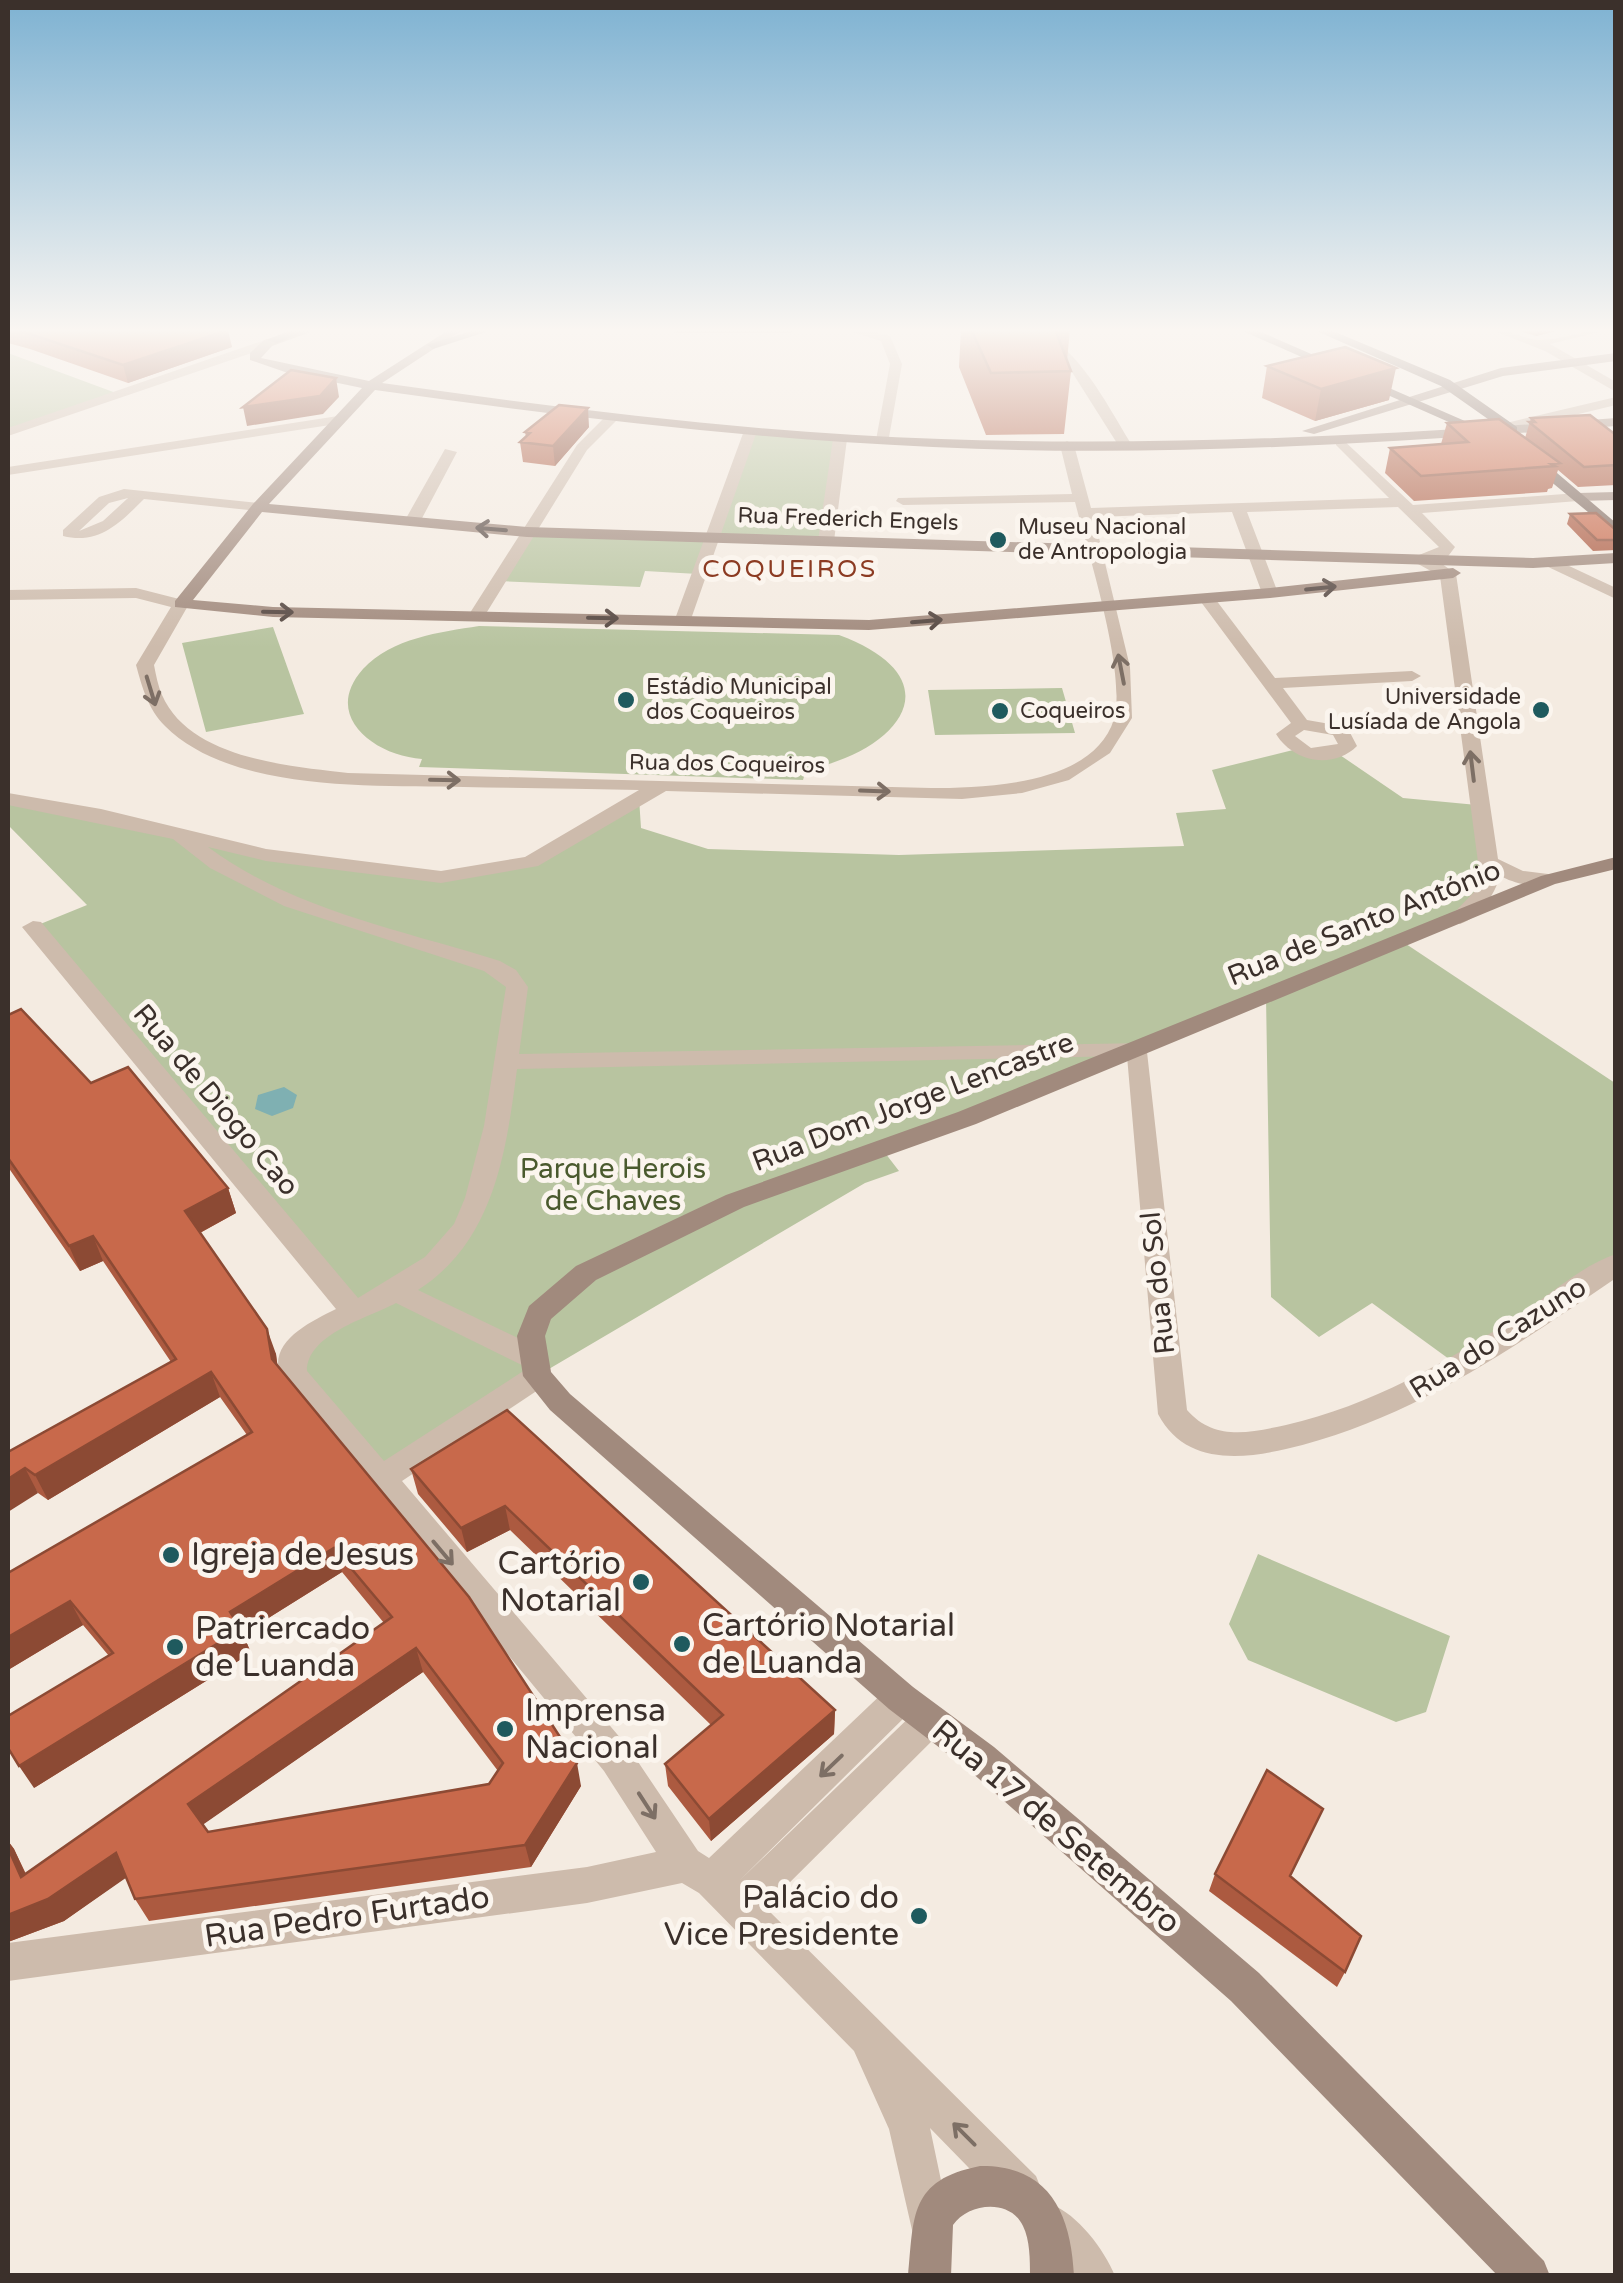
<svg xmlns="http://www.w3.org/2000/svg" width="1623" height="2283" font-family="'Varela Round',sans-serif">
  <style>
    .green { fill: #b8c4a0 }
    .water { fill: #7fb0b2 }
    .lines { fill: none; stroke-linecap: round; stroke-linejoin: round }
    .street { fill: #cdbbac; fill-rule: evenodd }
    .secondary { fill: #a18a7d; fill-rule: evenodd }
    .primary { fill: #7d675c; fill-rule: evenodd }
    .wall { fill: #ac5a40; fill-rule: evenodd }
    .shaded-wall { fill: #8c4a34 }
    .building { fill: #c8694b; stroke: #8c4a34; stroke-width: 2.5; fill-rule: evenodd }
    .oneway { stroke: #544640 }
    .oneway2 { stroke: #7d6f65 }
    .poi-dot { fill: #1f5a5e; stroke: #fbf5ee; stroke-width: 4 }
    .labels { text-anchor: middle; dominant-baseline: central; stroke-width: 10; stroke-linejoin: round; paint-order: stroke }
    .far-street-label { font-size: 22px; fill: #3b302b; stroke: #fbf5ee }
    .far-poi-label { font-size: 22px; fill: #3b302b; stroke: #fbf5ee; text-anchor: start }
    .far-neighbourhood-label { font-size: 25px; letter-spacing: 2.5px; fill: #8c3b22; stroke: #fbf5ee }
    .street-label { font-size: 28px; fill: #3b302b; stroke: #fbf5ee }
    .park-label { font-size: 28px; fill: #4a5a2e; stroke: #fbf5ee }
    .near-poi-label { font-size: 32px; fill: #3b302b; stroke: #fbf5ee; text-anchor: start }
    .near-street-label { font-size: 32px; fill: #3b302b; stroke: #fbf5ee }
  </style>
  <rect width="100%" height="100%" fill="#f4ebe1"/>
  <!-- green -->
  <path class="green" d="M8 353 116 393 8 432Z
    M750 431 840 439 826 541 710 538 698 574 645 571 640 587 498 581 527 532 710 537Z
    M479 626 839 635C957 679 900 751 806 770L803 780 419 767 422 759C375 756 321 716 363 669 392 638 440 632 479 626Z
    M273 627 304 714 206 732 182 643Z
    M1062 688 1075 733 935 735 928 690Z
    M1297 749 1337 753 1403 798 1477 805 1484 894 1403 942 1615 1083V1264L1460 1367 1372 1303 1319 1337 1271 1297 1266 997 882 1149 899 1171 865 1183 537 1376 381 1479 291 1366 352 1311 33 927 87 905 8 825V799L183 838 412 877 503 869 639 798 641 828 708 849 899 855 1184 846 1176 813 1226 809 1212 770Z
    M1258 1554 1450 1636 1426 1712 1396 1722 1248 1660 1229 1624Z"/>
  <!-- water -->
  <path class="water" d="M284 1087 297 1095 293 1108 272 1116 255 1109 258 1095Z"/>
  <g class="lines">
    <!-- street -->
    <path class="street" d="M843 329H862L890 336 902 364 888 443 876 440 890 364 881 341Z
      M1021 329C1070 327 1109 409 1132 445L1130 448H1120L1065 361Z
      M1489 329C1507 328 1520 338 1537 340 1560 341 1587 329 1611 329L1550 344 1616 382V392L1545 351Z
      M268 339 272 346 8 436V428Z
      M1616 397V405L1508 431 1514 444H1504L1492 431 1498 425Z
      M609 413 621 416 587 450 482 620H470L468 616 577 445Z
      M338 416 343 417V423L8 475V467Z
      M745 428 757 431 691 619 677 623 675 619Z
      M840 435 847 439 834 541 826 546 818 541 833 439Z
      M1341 438 1413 505 1578 493 1585 497 1578 501 1422 513 1455 547 1446 559 1438 561 1456 574 1498 859 1523 871 1548 874 1558 880C1544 892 1516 884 1500 876 1494 896 1480 917 1460 924L1449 918 1474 892 1480 877 1440 576 1409 559 1439 547 1398 507 1247 512 1278 593 1270 598 1262 593 1232 512 1094 517 1130 667 1132 718 1110 753 1069 780 1022 793 962 799 666 791 538 866 441 883 266 861 208 847C293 910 401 930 500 961L516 970 528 987 519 1054 1146 1043 1187 1410C1214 1441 1249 1433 1286 1425 1372 1405 1445 1363 1519 1315 1549 1296 1582 1265 1616 1254V1278C1511 1349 1411 1420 1286 1449 1239 1460 1184 1464 1158 1414L1127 1056 517 1069C506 1153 494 1241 418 1290L543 1350 547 1358 542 1366 551 1376 547 1384 402 1481 628 1747 698 1851 709 1858 889 1687 901 1682 913 1687 918 1698 913 1709 739 1881 918 1709 930 1704 942 1709 947 1720 942 1731 765 1907 1036 2176 1042 2191 1036 2206 1021 2212 1006 2206 930 2128 951 2228 945 2243 930 2249 915 2243 889 2129 854 2051 699 1893 682 1883 587 1903 8 1981V1943L587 1867 656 1852 604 1771 283 1382C263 1344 308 1323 336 1309L22 927 33 921 41 922 358 1298 425 1257 454 1224 465 1198 484 1126 506 987 484 971 284 906 210 868 173 839 8 805V793L101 809 266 849 441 871 525 857 639 790C581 789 522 788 464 787 376 785 232 793 165 726 148 709 142 687 136 665L171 607 136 598 8 600V590L136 588 187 601 189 604 154 665C156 675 158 686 162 695 190 759 289 766 348 773L931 788C986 788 1094 785 1114 719 1127 673 1087 549 1075 502L903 505 896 501 898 498 1072 494 1060 445 1067 441 1074 445 1091 508 1389 498 1336 445V439ZM396 1303 528 1368 384 1461 307 1371C307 1334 368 1318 396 1303Z
      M445 449 457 452 420 522 407 525 404 522Z
      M124 489 258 503 265 507 258 511 144 499C120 523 99 545 63 536V530L99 497ZM128 498 103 521 79 531 109 503Z
      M1550 557 1616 588V599L1544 565 1542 562Z
      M1201 596H1213L1275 678 1412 671 1421 676 1412 681 1283 688 1307 720 1347 727 1357 746C1333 770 1293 762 1276 734L1291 723 1201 602ZM1304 730 1333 735 1338 744 1311 748 1295 736Z
      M1051 2204C1078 2215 1104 2249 1115 2276H1066L1036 2240 1030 2225 1036 2210Z"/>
    <!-- secondary -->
    <path class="secondary" d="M301 329H319L272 346 261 358 369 381 450 329H464L382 383C567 409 754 433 941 439 1166 447 1391 435 1616 418V426C1389 443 1161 458 933 447 746 439 560 416 375 390L269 504 527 527 1533 558 1616 553V563L1533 568 527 537 262 512 193 600 273 607 869 620 1270 588 1453 568 1461 573 1453 578 1270 598 869 630 273 617 175 607V601L253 504 362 388 285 372 250 360V353L264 340Z
      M1616 353V361L1503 376 1314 434 1302 431 1501 368Z
      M1616 492V500L1578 501 1571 497 1578 493Z
      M1616 857V869L1555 884 976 1124 744 1207 596 1280 551 1319 545 1336 551 1372 570 1394 913 1687 994 1747 1259 1973 1544 2261 1550 2276H1498L1231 2001 970 1771 889 1709 550 1410 523 1376 517 1336 529 1306 576 1266 726 1195 958 1112 1541 876Z
      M980 2166C1049 2165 1071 2213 1074 2276H1030C1030 2260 1030 2240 1023 2226 1010 2198 968 2203 953 2225L951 2276H908C914 2216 909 2180 980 2166Z"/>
    <!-- primary -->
    <path class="primary" d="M293 329H310L277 343 267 340Z
      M477 329H495L433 349 427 345Z
      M670 329H796L790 333H676Z
      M1238 329H1254L1497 435 1485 438Z
      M1312 329H1328L1450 380 1517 427V442L1505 445V431L1441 386Z
      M1527 456H1537L1616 523V535L1527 462Z"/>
  </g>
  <!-- wall -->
  <path class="wall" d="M8 329H225L232 347 128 383 30 349 8 343Z
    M961 329H1070L1067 361 1071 371 1064 434 986 435 959 367Z
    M1512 329H1564L1536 336Z
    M1267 366 1389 400 1315 421 1262 398Z
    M1531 418 1616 435V485L1578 487 1558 470 1552 488 1548 489 1547 492 1414 501 1385 473 1390 448 1441 444 1447 423 1525 438Z
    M589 427 555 466 523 462 520 442 526 437 525 432Z
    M1570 514 1616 530V550L1593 551 1567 524Z
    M8 1015 91 1083 228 1188 236 1213 200 1233 276 1354 277 1366 581 1786 531 1867 149 1921 135 1899 126 1877 64 1921 8 1942V1841L14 1849 26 1874 384 1623 342 1572 243 1634 251 1653 34 1788 109 1656 83 1625 8 1670V1573L247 1435 220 1397 48 1500 38 1493 8 1452 171 1362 103 1261 80 1271 8 1167ZM423 1672 498 1771 489 1784 208 1832 203 1824Z
    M507 1410 835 1710 834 1734 711 1841 668 1786 665 1764 711 1725 510 1530 467 1552 418 1494 411 1469Z
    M1215 1874 1291 1876 1345 1972 1337 1987 1209 1891Z"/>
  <!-- shaded-wall -->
  <path class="shaded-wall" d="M1538 329H1564L1536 336Z
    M228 330 232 347 128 383 123 365Z
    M1396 368 1389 400 1315 421 1321 389Z
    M336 378 339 397 323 414 247 426 243 407Z
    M588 408 589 427 555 466 553 446Z
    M228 1188 236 1213 194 1236 185 1211Z
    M93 1236 103 1261 80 1271 69 1246Z
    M267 1329 276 1354 280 1384 272 1359Z
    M211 1372 220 1397 48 1500 35 1475Z
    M25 1468 38 1493 8 1512V1479Z
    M505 1506 510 1530 467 1552 461 1528Z
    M334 1548 342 1572 243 1634 251 1653 34 1788 19 1766 230 1612Z
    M70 1601 83 1625 8 1670V1637Z
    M416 1648 423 1672 201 1826 188 1804Z
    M835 1710 834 1734 711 1841 709 1819Z
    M577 1763 581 1786 531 1867 525 1845Z
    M8 1841 14 1849 37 1899 21 1877 8 1848Z
    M116 1853 130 1875 64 1921 8 1942V1915Z"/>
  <!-- building -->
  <path class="building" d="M15 329H225L228 330 123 365Z
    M971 329H1055L1071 371 991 373Z
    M1345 347 1396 368 1321 389 1267 366Z
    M291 370 336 378 320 396 243 407Z
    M559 405 588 408 553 446 520 442 530 433 525 432Z
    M1590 415 1616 435V465L1584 467 1529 422H1535L1531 418Z
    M1499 419 1560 463 1551 464 1555 466 1421 476 1390 448 1468 442 1447 423Z
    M1596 513 1616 530V540H1597L1570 514Z
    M21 1009 91 1083 128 1067 228 1188 185 1211 267 1329 272 1359 469 1597 577 1763 525 1845 135 1899 116 1853 48 1899 8 1915V1848L21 1877 392 1617 334 1548 230 1612 241 1629 19 1766 8 1748V1716L113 1653 70 1601 8 1637V1573L252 1432 211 1372 35 1475 25 1468 8 1479V1452L176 1359 93 1236 69 1246 8 1158V1015ZM416 1648 503 1763 489 1784 208 1832 188 1804Z
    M507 1410 835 1710 709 1819 665 1764 723 1715 505 1506 461 1528 411 1469Z
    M1267 1770 1323 1809 1290 1876 1361 1936 1345 1972 1215 1874Z"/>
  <!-- one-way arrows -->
  <defs><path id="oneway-shaft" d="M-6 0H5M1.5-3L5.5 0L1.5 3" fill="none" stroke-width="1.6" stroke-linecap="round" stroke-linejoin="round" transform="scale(2.5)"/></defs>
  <g class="oneway">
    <use href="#oneway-shaft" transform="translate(491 529) rotate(-175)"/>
    <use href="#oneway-shaft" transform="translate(1321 588) rotate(-6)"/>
    <use href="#oneway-shaft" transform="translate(278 612) rotate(1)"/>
    <use href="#oneway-shaft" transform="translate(603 618) rotate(1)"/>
    <use href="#oneway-shaft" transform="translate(927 621) rotate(-5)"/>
  </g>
  <g class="oneway2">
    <use href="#oneway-shaft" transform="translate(1121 669) rotate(-101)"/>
    <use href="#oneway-shaft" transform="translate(151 691) rotate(73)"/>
    <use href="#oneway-shaft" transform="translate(1472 766) rotate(-97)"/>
    <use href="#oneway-shaft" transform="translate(445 780) rotate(1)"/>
    <use href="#oneway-shaft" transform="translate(875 791) rotate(2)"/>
    <use href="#oneway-shaft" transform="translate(443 1553) rotate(50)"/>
    <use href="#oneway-shaft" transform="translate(831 1766) rotate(136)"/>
    <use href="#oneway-shaft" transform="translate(647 1806) rotate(57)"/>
    <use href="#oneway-shaft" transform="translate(964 2134) rotate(-135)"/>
  </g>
  <!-- sky -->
  <linearGradient id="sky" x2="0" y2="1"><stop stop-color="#7eb2d2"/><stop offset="0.51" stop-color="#faf6f2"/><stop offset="1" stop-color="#faf6f2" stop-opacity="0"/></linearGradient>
  <rect width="1623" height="648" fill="url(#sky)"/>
  <!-- markers -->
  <g class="poi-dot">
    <circle cx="998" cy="540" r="10"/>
    <circle cx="626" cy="700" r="10"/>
    <circle cx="1541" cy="710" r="10"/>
    <circle cx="1000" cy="711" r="10"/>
    <circle cx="171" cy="1555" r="10"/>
    <circle cx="641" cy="1582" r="10"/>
    <circle cx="682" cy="1644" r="10"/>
    <circle cx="175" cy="1647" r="10"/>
    <circle cx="505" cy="1729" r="10"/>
    <circle cx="919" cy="1916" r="10"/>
  </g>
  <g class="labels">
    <!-- far-street labels -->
    <g class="far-street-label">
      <text transform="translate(848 519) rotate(2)">Rua Frederich Engels</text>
      <text transform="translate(727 764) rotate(1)">Rua dos Coqueiros</text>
    </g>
    <!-- far-poi labels -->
    <g class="far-poi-label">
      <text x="1018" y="527">Museu Nacional<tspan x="1018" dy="25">de Antropologia</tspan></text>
      <text x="646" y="687">Estádio Municipal<tspan x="646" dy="25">dos Coqueiros</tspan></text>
      <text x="1521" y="697" text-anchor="end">Universidade<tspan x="1521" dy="25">Lusíada de Angola</tspan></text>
      <text x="1020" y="711">Coqueiros</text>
    </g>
    <!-- far-neighbourhood labels -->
    <g class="far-neighbourhood-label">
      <text x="790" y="569">COQUEIROS</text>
    </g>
    <!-- street labels -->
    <g class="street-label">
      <text transform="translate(1364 923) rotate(-22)">Rua de Santo António</text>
      <text transform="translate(216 1100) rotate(50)">Rua de Diogo Cao</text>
      <text transform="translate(913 1102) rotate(-21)">Rua Dom Jorge Lencastre</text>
      <text transform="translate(1158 1283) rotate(-96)">Rua do Sol</text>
      <text transform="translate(1498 1338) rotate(-32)">Rua do Cazuno</text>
    </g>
    <!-- park labels -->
    <g class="park-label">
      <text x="613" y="1169">Parque Herois<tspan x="613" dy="32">de Chaves</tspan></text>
    </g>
    <!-- near-poi labels -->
    <g class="near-poi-label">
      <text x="191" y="1555">Igreja de Jesus</text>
      <text x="621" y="1564" text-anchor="end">Cartório<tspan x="621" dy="37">Notarial</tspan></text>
      <text x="702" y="1626">Cartório Notarial<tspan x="702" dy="37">de Luanda</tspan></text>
      <text x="195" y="1629">Patriercado<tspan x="195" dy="37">de Luanda</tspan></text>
      <text x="525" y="1711">Imprensa<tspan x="525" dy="37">Nacional</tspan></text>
      <text x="899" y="1898" text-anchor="end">Palácio do<tspan x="899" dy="37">Vice Presidente</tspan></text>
    </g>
    <!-- near-street labels -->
    <g class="near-street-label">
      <text transform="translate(1056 1827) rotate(40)">Rua 17 de Setembro</text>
      <text transform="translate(347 1917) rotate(-8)">Rua Pedro Furtado</text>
    </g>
  </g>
  <!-- border -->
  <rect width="1623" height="2283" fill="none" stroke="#3b302b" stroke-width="20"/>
</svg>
